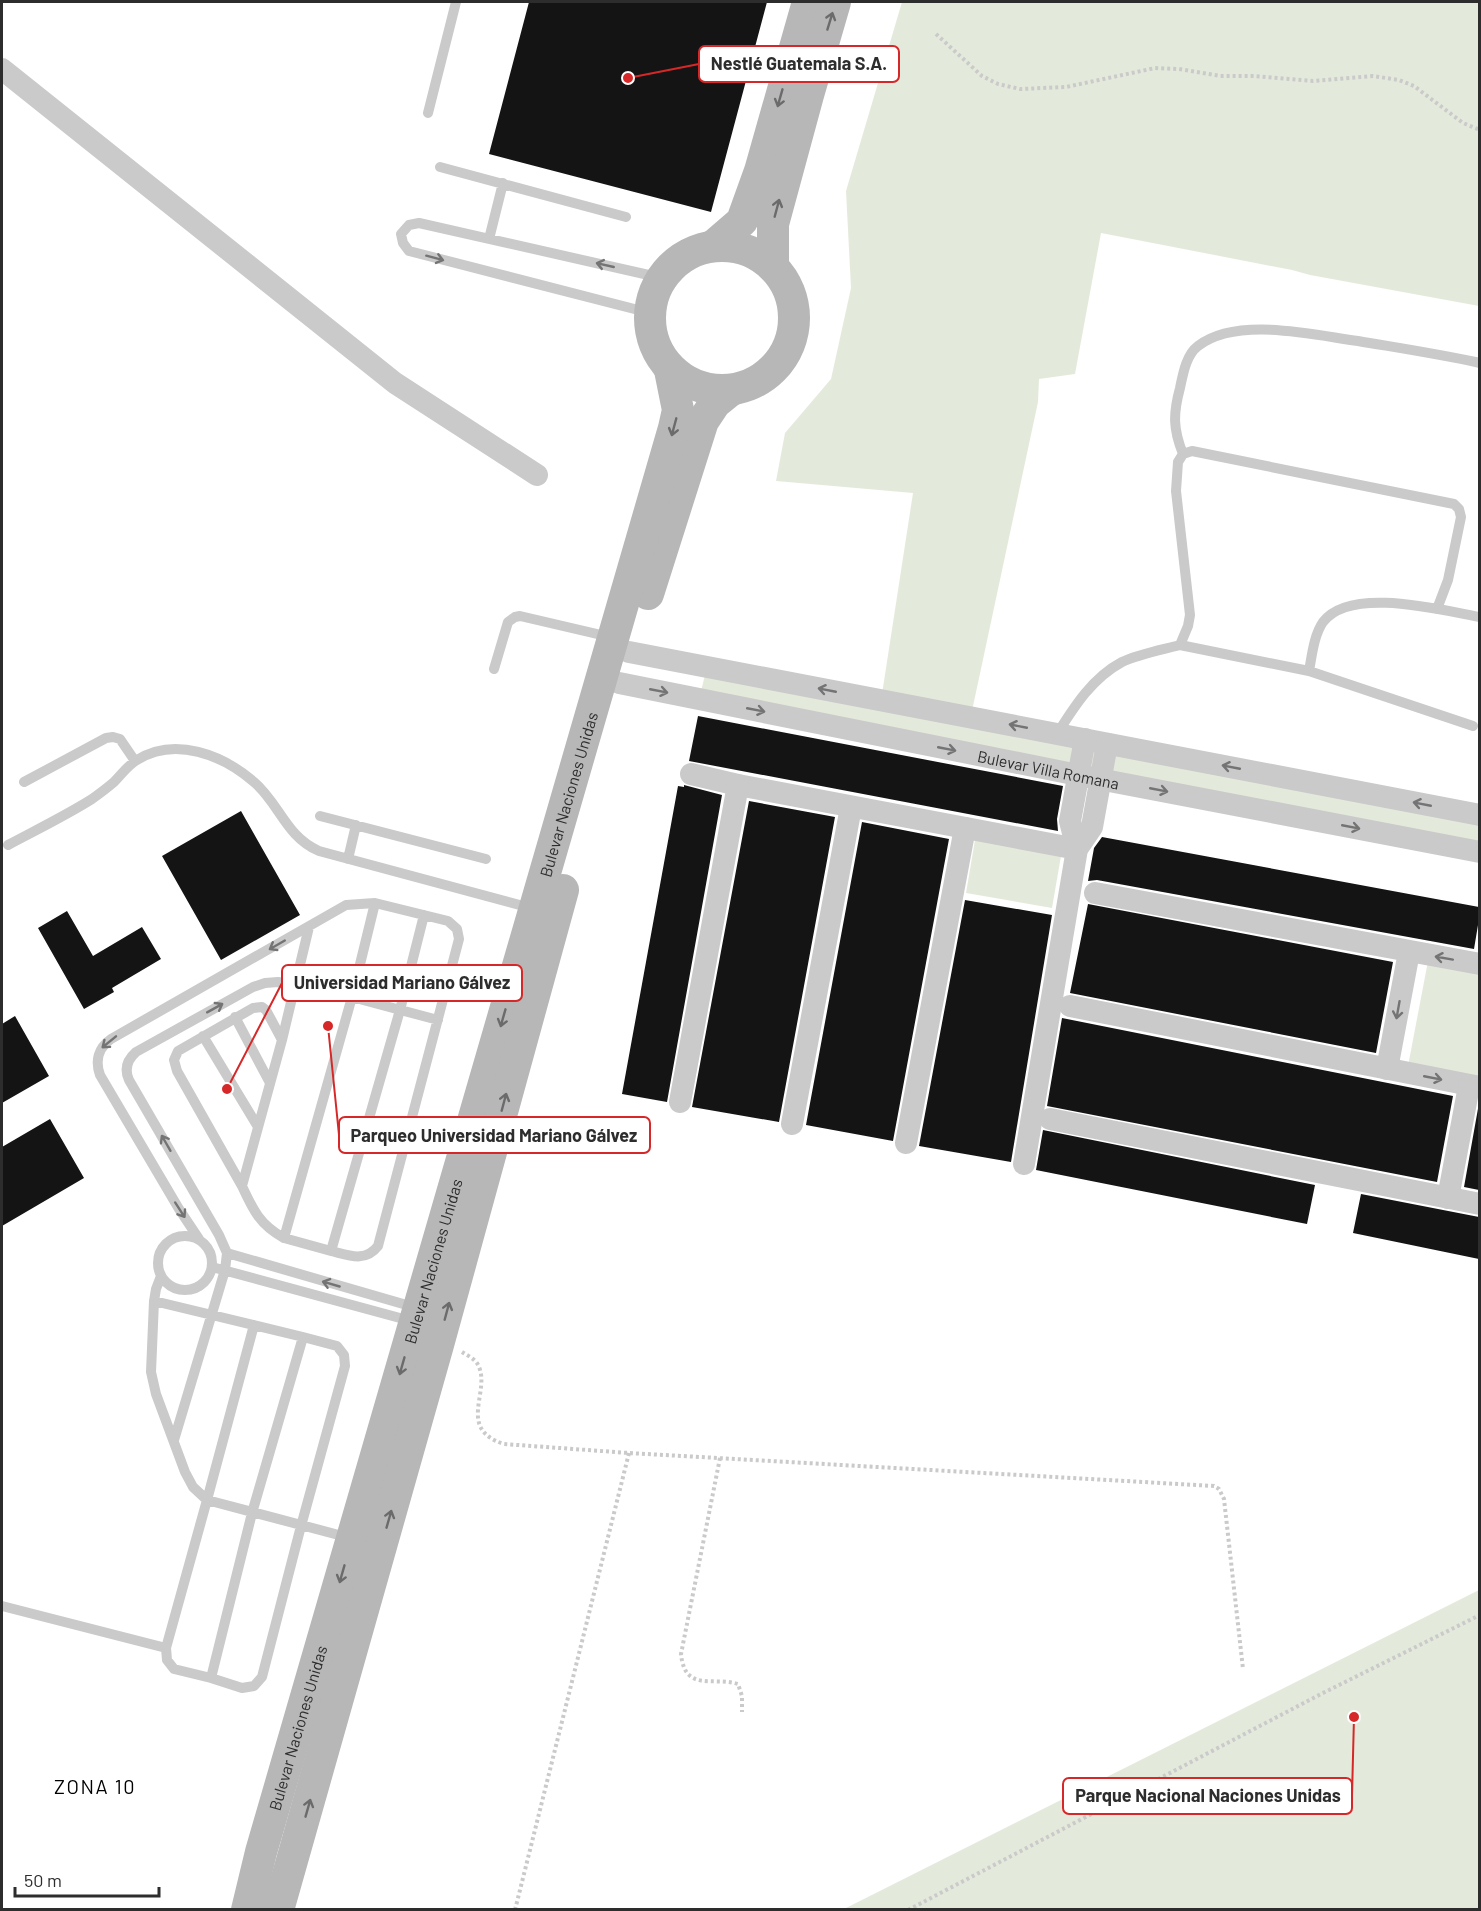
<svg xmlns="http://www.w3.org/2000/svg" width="1481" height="1911" font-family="Barlow,sans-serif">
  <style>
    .green { fill: #e4eadb }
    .building { fill: #141414 }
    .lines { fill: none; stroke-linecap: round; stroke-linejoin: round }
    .path { stroke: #cacaca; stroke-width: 4; stroke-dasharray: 3 3; stroke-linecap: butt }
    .service { stroke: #cacaca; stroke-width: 10 }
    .minor { stroke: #cacaca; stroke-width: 22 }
    .secondary { stroke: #b7b7b7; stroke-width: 32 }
    .oneway { stroke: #6b6b6b }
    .oneway2 { stroke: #747474 }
    .labels { text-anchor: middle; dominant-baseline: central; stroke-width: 6; stroke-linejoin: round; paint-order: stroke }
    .street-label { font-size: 16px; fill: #2d2d2d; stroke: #fff }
    .quarter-label { font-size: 20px; letter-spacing: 1.5px; fill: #000; stroke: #fff }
    .leader { fill: none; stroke: #d62828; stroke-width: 2 }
    .callout-dot { fill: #d62828; stroke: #fff; stroke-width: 2 }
    .callout { fill: #fff; stroke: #d62828; stroke-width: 2 }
    .callout-label { font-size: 18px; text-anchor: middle; font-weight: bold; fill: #2d2d2d }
  </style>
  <rect width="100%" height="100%" fill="#fff"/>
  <!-- green -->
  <path class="green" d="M902 2H1479V306L1310 275 1292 270 1101 233 1075 374 1039 379 1038 402 972 711 882 694 913 493 776 481 785 433 831 379 851 288 846 191Z
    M707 667 1479 815V852L699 699Z
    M975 840 1061 856 1052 908 966 893Z
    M1428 961 1479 970V1079L1408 1066Z
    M1479 1590V1909H844Z"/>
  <!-- building -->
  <path class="building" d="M529 2H767L711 212 489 154Z
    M698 716 1063 786 1057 819 1058 831 689 761Z
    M684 785 722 795 667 1102 622 1094 678 786 684 787Z
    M749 801 835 817 779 1122 692 1107Z
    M241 811 300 915 221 960 162 856Z
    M862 822 949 839 893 1141 806 1125Z
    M1102 837 1479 907V919L1474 949 1097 880 1088 881 1094 848Z
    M965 900 1052 915 1011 1162 919 1146Z
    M1088 904 1393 962 1376 1053 1070 993Z
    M67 911 93 956 142 927 161 959 112 988 114 992 84 1009 38 928Z
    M15 1016 49 1076 2 1103V1024Z
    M1062 1018 1453 1096 1437 1182 1047 1106Z
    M1479 1103V1190L1464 1187Z
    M50 1119 84 1178 2 1226V1147Z
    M1043 1130 1315 1185 1307 1224 1036 1170Z
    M1361 1194 1479 1217V1259L1353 1233Z"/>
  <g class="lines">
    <!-- path -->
    <path class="path" d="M936 34 982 76 998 84 1020 89 1066 87 1155 68 1179 69 1220 76H1254L1313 81 1373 76 1399 80 1414 86 1463 123 1480 130
      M462 1352C468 1356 476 1359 479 1367 490 1393 457 1429 504 1444L629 1453 1214 1486 1219 1489 1224 1499 1243 1669
      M720 1458 681 1654C685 1693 713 1676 738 1684L742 1696V1712
      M515 1910 629 1453
      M908 1910 1321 1694 1480 1615"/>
    <!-- service -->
    <path class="service" d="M428 113 456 2
      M440 167 626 217
      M489 239 503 183
      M650 313 409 251 403 243 401 234 409 225 419 223 662 278
      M1183 454C1173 429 1173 414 1180 388 1183 374 1186 355 1198 346 1237 316 1313 335 1358 341 1399 348 1439 354 1480 363
      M1180 645 1309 671 1473 726
      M494 669 508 622 515 617 520 616 610 637
      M1309 671C1312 655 1314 635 1323 622 1350 586 1441 610 1480 617
      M1057 734C1074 707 1092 678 1122 662 1139 654 1161 650 1180 645L1188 626 1190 615 1176 491 1178 462 1183 454 1192 451 1454 504 1459 509 1461 517 1448 580 1437 609
      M24 782 106 738 113 737 120 739 135 761
      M320 816 486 859
      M8 845C36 830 65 816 92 799 99 794 107 788 114 782 121 775 128 765 137 760 175 736 223 755 254 782 279 803 286 837 319 851L531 908
      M348 859 356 825
      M309 927 282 1040 242 1186C253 1210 260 1225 284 1238L352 997 375 903
      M235 1017 270 1083
      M203 1036 258 1127
      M242 1186 177 1071 174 1060 178 1051 253 1008 262 1007 266 1010 282 1040
      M158 1263a27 27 0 1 1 54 0a27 27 0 1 1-54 0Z
      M284 1238 331 1251 400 1010 424 915
      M199 1239 179 1209 100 1075C95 1061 98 1048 111 1039L346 905 375 903 448 921 457 929 459 939 378 1246C365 1263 348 1255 331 1251
      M227 1253 417 1308
      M212 1267 411 1321
      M154 1301 303 1337 337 1346 344 1355 345 1366 301 1526 262 1677 254 1686 242 1688 211 1678 174 1669 167 1660 166 1648 207 1500 193 1487 185 1472 156 1394 151 1372 154 1301 156 1289 161 1276
      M254 1325 207 1500 350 1538
      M174 1440 225 1270 227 1253 219 1235 129 1080C124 1069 127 1060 136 1052L253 987 265 983 278 982 296 985 352 997 438 1020
      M2 1606 166 1648
      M211 1678 252 1513 303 1337"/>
    <!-- minor -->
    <g class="minor">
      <path d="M2 69 395 383 537 475"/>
      <path d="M629 652 1480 815"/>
      <path id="s1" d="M619 683 1078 775 1480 852"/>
      <path d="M691 774 738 785 1077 849"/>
      <path d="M1077 849 1070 821 1085 739"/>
      <path d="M1095 893 1480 964"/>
      <path d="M1070 1006 1480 1087"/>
      <path d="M1387 1069 1409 952"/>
      <path d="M680 1102 738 785"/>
      <path d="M1050 1119 1480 1204"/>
      <path d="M792 1124 851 807"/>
      <path d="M906 1143 965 828"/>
      <path d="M1024 1164 1077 849 1092 827 1107 744"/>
      <path d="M1448 1198 1469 1086"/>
    </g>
    <!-- secondary -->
    <g class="secondary">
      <circle cx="722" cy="318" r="72"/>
      <path d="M713 246 742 221 760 171 808 2"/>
      <path d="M773 266V224L808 95 835 2"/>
      <path d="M648 594 703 421 715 403 731 390"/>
      <path id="s2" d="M247 1910 261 1852 674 428 678 410 670 370"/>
      <path d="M278 1910 438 1345 563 890"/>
    </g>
  </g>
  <!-- one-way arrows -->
  <defs><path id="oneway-shaft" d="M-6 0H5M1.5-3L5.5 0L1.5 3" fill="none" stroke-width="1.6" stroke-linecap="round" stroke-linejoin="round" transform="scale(1.5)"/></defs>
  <g class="oneway">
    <use href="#oneway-shaft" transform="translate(830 21) rotate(-73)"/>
    <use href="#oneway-shaft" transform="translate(780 98) rotate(106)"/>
    <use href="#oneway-shaft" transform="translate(777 208) rotate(-75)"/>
    <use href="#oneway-shaft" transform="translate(674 427) rotate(105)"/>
    <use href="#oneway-shaft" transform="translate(503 1018) rotate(106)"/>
    <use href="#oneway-shaft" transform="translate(504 1102) rotate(-75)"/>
    <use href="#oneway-shaft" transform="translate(447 1311) rotate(-75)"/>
    <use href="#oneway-shaft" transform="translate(402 1366) rotate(106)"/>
    <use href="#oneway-shaft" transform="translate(389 1519) rotate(-74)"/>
    <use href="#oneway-shaft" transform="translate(342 1574) rotate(106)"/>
    <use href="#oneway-shaft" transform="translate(308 1808) rotate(-74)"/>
  </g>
  <g class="oneway2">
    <use href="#oneway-shaft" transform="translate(435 258) rotate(15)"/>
    <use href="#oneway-shaft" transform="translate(605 265) rotate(-167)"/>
    <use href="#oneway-shaft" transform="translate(827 690) rotate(-169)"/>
    <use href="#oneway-shaft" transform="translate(659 691) rotate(11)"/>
    <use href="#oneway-shaft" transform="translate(756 710) rotate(11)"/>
    <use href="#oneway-shaft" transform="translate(1018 726) rotate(-169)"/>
    <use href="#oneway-shaft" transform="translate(947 749) rotate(11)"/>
    <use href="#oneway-shaft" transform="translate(1231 767) rotate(-169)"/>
    <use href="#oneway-shaft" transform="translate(1159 790) rotate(11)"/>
    <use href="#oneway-shaft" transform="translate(1422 804) rotate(-169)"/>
    <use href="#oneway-shaft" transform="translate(1351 827) rotate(11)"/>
    <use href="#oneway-shaft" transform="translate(277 945) rotate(150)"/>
    <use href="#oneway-shaft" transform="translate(1444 958) rotate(-170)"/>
    <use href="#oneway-shaft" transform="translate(215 1008) rotate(-29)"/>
    <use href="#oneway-shaft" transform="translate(1398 1010) rotate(100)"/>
    <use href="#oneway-shaft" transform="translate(109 1042) rotate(141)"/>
    <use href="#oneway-shaft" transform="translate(1433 1078) rotate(11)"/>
    <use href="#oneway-shaft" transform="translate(166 1143) rotate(-120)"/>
    <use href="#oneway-shaft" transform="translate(180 1210) rotate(57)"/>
    <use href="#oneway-shaft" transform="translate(331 1284) rotate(-164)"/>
  </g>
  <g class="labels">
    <!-- street labels -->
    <g class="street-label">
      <text stroke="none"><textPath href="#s1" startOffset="438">Bulevar Villa Romana</textPath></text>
      <text stroke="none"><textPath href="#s2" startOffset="1161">Bulevar Naciones Unidas</textPath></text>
      <text stroke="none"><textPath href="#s2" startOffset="675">Bulevar Naciones Unidas</textPath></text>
      <text stroke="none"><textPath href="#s2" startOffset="189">Bulevar Naciones Unidas</textPath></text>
    </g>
    <!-- quarter labels -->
    <g class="quarter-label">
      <text x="95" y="1786">ZONA 10</text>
    </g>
  </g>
  <!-- callouts -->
  <path class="leader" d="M628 78L699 64M227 1089L282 983M328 1026L339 1135M1354 1717L1352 1796"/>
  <g class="callout-dot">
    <circle cx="628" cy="78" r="6"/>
    <circle cx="227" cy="1089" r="6"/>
    <circle cx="328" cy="1026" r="6"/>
    <circle cx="1354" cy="1717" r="6"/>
  </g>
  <g class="callout">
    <rect x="699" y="46" width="200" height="36" rx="6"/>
    <rect x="282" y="965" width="240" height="36" rx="6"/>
    <rect x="339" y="1117" width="311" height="36" rx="6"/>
    <rect x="1063" y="1778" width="289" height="36" rx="6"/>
  </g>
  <g class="callout-label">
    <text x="799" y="70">Nestlé Guatemala S.A.</text>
    <text x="402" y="989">Universidad Mariano Gálvez</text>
    <text x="494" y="1142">Parqueo Universidad Mariano Gálvez</text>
    <text x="1208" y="1802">Parque Nacional Naciones Unidas</text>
  </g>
  <!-- border -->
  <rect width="1481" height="1911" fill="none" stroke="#2d2d2d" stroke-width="6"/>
  <!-- scale -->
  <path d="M15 1887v9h144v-9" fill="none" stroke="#2d2d2d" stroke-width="3"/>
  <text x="24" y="1887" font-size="18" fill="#2d2d2d" stroke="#ffffff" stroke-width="4.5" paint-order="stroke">50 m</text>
</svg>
